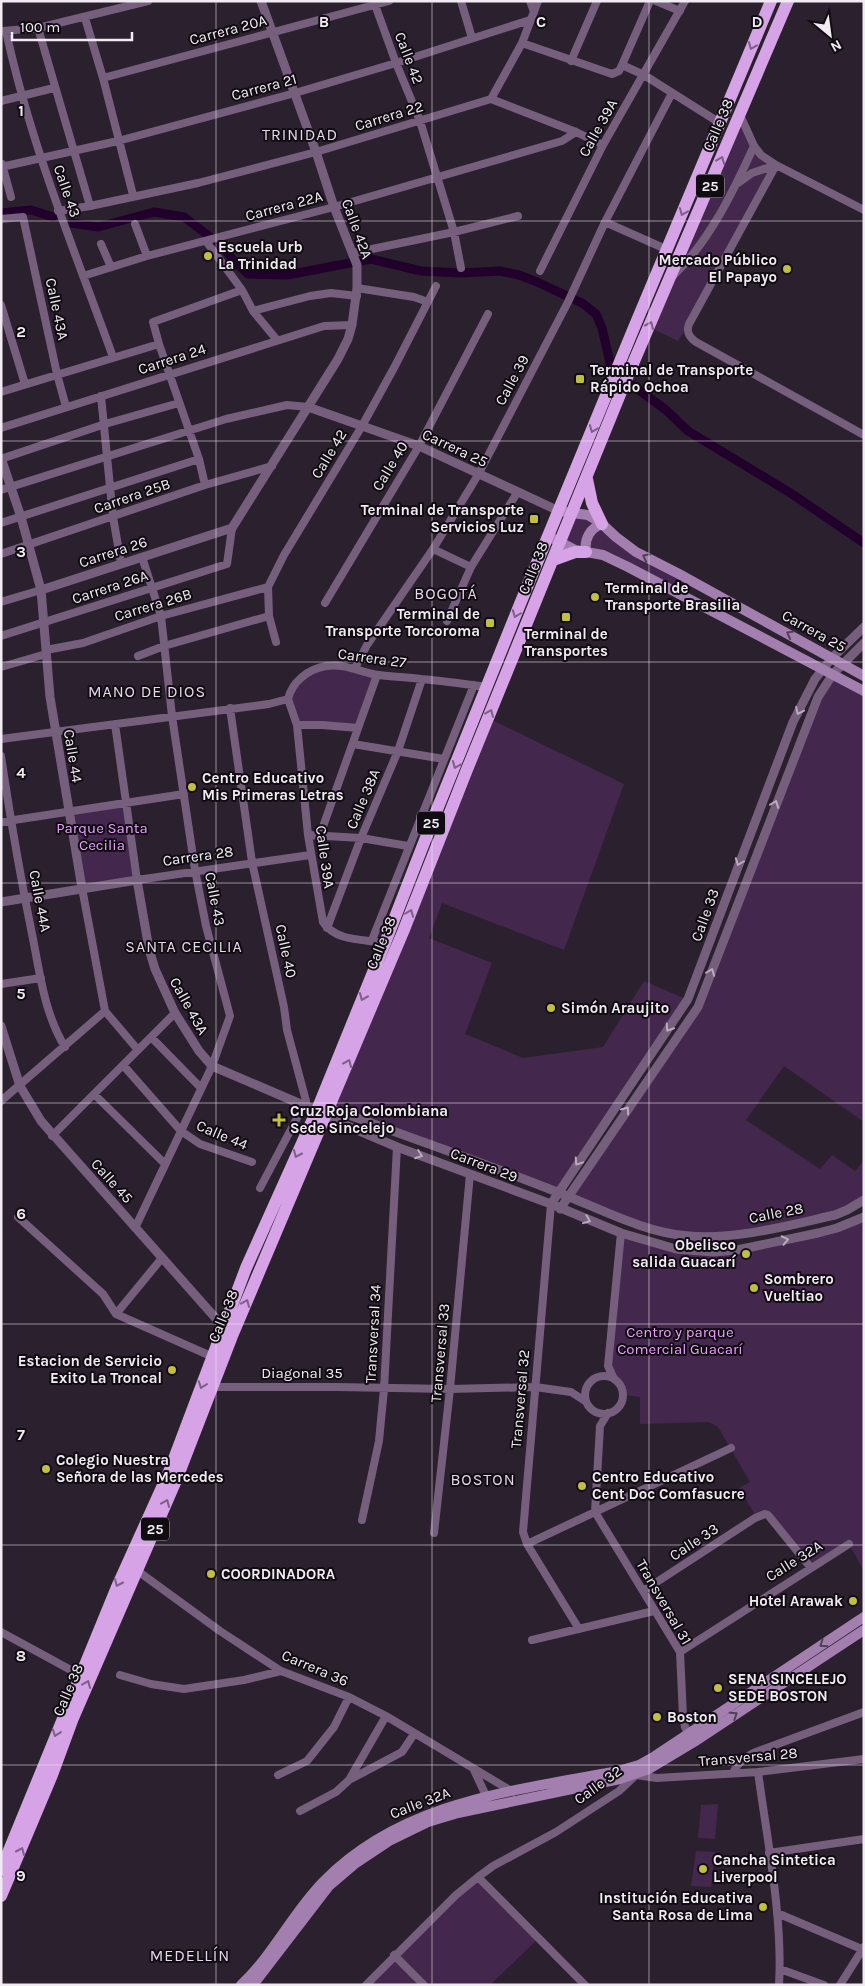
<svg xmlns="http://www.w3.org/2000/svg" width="865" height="1986" font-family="Karla,sans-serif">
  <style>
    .green { fill: #44274d }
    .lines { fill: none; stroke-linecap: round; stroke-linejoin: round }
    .canal { stroke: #21002b; stroke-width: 9 }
    .minor { stroke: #755f7c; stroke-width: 8 }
    .tertiary { stroke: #755f7c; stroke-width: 9 }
    .secondary { stroke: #a27fae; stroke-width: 10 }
    .trunk { stroke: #d6a3e6; stroke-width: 12 }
    .oneway { stroke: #7d5f87 }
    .oneway2 { stroke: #524058 }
    .oneway3 { stroke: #baacbe }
    .grid { fill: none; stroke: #f2ebf4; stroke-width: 1; stroke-opacity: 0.55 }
    .poi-dot { fill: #c1be40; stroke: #110c12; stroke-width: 2 }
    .labels { text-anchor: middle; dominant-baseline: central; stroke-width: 4; stroke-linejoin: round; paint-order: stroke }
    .shield { fill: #110c12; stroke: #aea8b0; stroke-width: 1 }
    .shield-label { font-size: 14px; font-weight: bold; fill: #f2ebf4 }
    .street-label { font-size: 15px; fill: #f2ebf4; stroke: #110c12 }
    .poi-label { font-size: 15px; font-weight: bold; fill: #f2ebf4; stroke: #110c12; text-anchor: start }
    .park-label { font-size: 15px; fill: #e7a0fc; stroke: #110c12 }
    .neighbourhood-label { font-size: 16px; letter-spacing: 1px; fill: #e6d8eb; stroke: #110c12 }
    .grid-label { font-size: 16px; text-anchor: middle; font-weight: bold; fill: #f2ebf4; stroke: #110c12; stroke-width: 4; stroke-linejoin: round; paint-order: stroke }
  </style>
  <rect width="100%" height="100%" fill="#2b202e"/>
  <!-- green -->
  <path class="green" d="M740 115 754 146 776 165 689 324 678 341 649 327Z
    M574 509 616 537 679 574 670 590 561 542Z
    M326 666 377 675 358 728 297 725 290 690 295 683Z
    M833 674 864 691V1122L784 1066 746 1120 820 1169 832 1155 855 1171 864 1160V1200L847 1210 741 1234 665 1232 567 1196 698 1007 806 725Z
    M488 718 624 784 564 950 442 903 429 938 492 963 465 1034 523 1058 603 1047 644 981 688 1000 558 1192 330 1108Z
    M126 804 137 880 82 888 68 812Z
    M864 1217V1571L849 1544 811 1568 768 1515 757 1518 739 1488 750 1482 718 1427 709 1422 640 1424V1397L623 1395C620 1384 613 1376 608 1366L621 1233 656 1244 737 1250Z
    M718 1804 715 1839 698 1838 701 1805Z
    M696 1851 715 1852 711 1887 691 1886Z
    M478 1877 539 1938 490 1985H366Z"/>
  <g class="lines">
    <!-- canal -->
    <path class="canal" d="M1 213 31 210 53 217
      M71 223 98 227 154 212 184 217 222 246 235 262 248 274 287 275 371 259 421 271 461 273 500 271 519 275 537 282 582 303 596 314 602 328 610 363 621 377 666 410 688 431 792 494 864 543"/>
    <!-- minor -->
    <path class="minor" d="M461 1 472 38
      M530 1 534 12
      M656 1 680 11
      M374 2 396 63 420 121 454 232 461 268
      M85 18 103 78 133 195
      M38 28 90 206
      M3 31 38 28 148 1
      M6 31C30 143 74 249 113 357
      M522 43 612 74 619 71 622 65 644 75 720 123
      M571 61 597 1
      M622 65 650 1
      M103 78 389 1
      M491 99 522 43 538 1
      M1 101 54 88
      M740 115 754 146 761 155 776 165 864 210
      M2 164 11 197
      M776 165 689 324C686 332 689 337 696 342L864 435
      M1 167 118 141 295 93 396 63 530 20
      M738 183 752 173 776 165
      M58 211 90 206 198 183 316 152 491 99 576 132 603 145
      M1 219 23 217 57 374 66 407
      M605 222 668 250
      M135 224 147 256
      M206 241 242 290 253 311 277 340
      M101 244 111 267
      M353 253 454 232 518 216
      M540 271 603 145 685 1
      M674 275C710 240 733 192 754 146
      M83 276 147 256 334 207 562 141 576 132
      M357 288 414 297 428 302
      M1 305 25 384
      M253 311 310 296 331 293 357 296
      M1 392 159 344
      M101 396 113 517 121 563
      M1 428 324 326 352 325
      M1 459 105 424 179 403
      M205 485 199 459 159 344 153 322 242 290
      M1 490 226 419 287 405 308 407
      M1 523 199 459
      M433 549 471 567
      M1 554 205 485 272 466
      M1 602 41 590
      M325 603 419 446 488 314
      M447 621 471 567 517 493
      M1 636 227 564 232 528
      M276 642 269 616 268 587 284 555 362 426 395 366 436 286
      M46 650 83 643 161 616 268 587
      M138 656 164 646 269 616
      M1 667 46 654
      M355 668 367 645 433 549 478 475 568 302 605 222 672 93
      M288 699 297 725 308 835 323 922C336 942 364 939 385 943
      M230 708 252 862 284 1007 287 1030 306 1101 260 1188
      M115 724 137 880 310 855
      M297 725H322L358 728
      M1 739 269 704 288 699C292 682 308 669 326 666 346 663 361 673 379 675 393 677 407 677 421 679 443 681 465 684 487 687
      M353 744 444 759
      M1 756C10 816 20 875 32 934 40 973 44 1013 65 1047
      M1 822 184 794
      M308 835 361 838 408 846
      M320 835 377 675
      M82 888 105 1011 138 1050
      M327 928 361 838 398 751 422 679
      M372 940 474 685
      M1 984 41 978
      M151 1037 201 1088
      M123 1065 181 1131 200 1144 252 1162
      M94 1094 165 1164
      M1 1101 105 1011
      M52 1136 175 1013
      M551 1204 523 1532 527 1544 579 1629
      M18 1217 103 1294 116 1314 213 1357
      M135 1228 212 1066 230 1016 206 926 195 870 172 716 161 616 142 557
      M116 1314 162 1258
      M585 1395a19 19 0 1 1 38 0a19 19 0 1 1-38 0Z
      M614 1379 608 1366 621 1233
      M213 1387H336L450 1389 535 1387 571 1392 585 1401
      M608 1413 600 1426 595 1512 680 1652 683 1716 685 1727 691 1738
      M362 1520 379 1441 384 1389 397 1147
      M434 1533 450 1389 470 1174
      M527 1544 731 1448
      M135 1569 220 1631 281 1671 349 1697 386 1716 513 1792
      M643 1591 755 1518 765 1514 768 1515 811 1568
      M1 1632 80 1675
      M532 1640 654 1611
      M680 1652 849 1544
      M120 1675 151 1684 184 1689 244 1680 281 1671
      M474 1770 488 1800
      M758 1772C767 1839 783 1918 779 1985
      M733 1773C738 1762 745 1757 756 1752L864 1712
      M278 1775 307 1761 311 1756 334 1727 349 1697
      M349 1780 402 1752 414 1734
      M300 1811 336 1792 349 1780 386 1716
      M769 1853 864 1839
      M478 1877 585 1985
      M777 1913 864 1950
      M394 1955 424 1985
      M780 1969 824 1985
      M366 1985 456 1895 478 1877 493 1866 556 1832 619 1791 636 1775 657 1778 758 1772 864 1759
      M840 1985 864 1947"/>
    <!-- tertiary -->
    <path class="tertiary" d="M308 407 419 446 559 511
      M1 458 21 517 41 590 50 697 82 888
      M41 590 232 528 338 359 348 339 352 325 357 288V265L334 207 316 152 261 1
      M1 902 137 880 149 949 155 969 175 1013 199 1051 212 1066 303 1105 317 1110 330 1108C405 1136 482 1162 557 1192 599 1208 644 1233 689 1236 736 1240 790 1225 835 1215L847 1210 864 1200
      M1 1026 20 1086 41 1121 227 1331
      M322 1115 397 1147 551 1204 621 1233 676 1249 713 1252 737 1250 818 1233 837 1228 864 1217
      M551 1204 688 999 793 722 815 679 832 658 864 627
      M560 1209 698 1007 818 697 833 674 864 643"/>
    <!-- secondary -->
    <path class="secondary" d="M565 512 588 515 601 523 616 537 636 552 679 574 864 676
      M554 539 575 550 603 555 628 567 864 691
      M586 552C584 539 590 528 602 524
      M241 1985C274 1954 293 1912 324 1881 403 1801 513 1791 618 1771L639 1765 655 1756 864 1617
      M253 1985 329 1886 356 1863 389 1841 428 1822 458 1813 620 1779 649 1769 694 1742 864 1630"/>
    <!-- trunk -->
    <path class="trunk" d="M587 479 592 503 602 524
      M553 560 575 552H586
      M1 1870 117 1587 169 1472 246 1268 317 1110 385 943 434 817 520 604 633 330 771 1
      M1 1896 52 1775 73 1718 177 1478 232 1336 403 932 466 772 623 387 788 1"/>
  </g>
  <!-- one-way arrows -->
  <defs><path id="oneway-chevron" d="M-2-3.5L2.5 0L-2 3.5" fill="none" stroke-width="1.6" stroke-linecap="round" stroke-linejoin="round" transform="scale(1.25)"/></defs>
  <g class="oneway">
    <use href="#oneway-chevron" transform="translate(752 46) rotate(113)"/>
    <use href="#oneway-chevron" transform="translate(721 160) rotate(-67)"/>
    <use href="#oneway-chevron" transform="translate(683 212) rotate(112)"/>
    <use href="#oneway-chevron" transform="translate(650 325) rotate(-66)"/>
    <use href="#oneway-chevron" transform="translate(593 429) rotate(112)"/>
    <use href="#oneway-chevron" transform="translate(516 614) rotate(111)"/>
    <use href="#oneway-chevron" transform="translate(490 713) rotate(-67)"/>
    <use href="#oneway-chevron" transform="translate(456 765) rotate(113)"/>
    <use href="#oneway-chevron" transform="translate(410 913) rotate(-69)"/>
    <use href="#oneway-chevron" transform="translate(363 997) rotate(112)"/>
    <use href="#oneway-chevron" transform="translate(348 1063) rotate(-67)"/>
    <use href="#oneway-chevron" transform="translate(297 1154) rotate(114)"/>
    <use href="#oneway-chevron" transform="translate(246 1303) rotate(-67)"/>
    <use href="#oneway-chevron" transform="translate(202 1385) rotate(110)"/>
    <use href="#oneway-chevron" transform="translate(166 1503) rotate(-67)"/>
    <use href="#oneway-chevron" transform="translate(118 1583) rotate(114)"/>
    <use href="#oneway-chevron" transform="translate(87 1684) rotate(-67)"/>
    <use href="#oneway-chevron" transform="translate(56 1733) rotate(110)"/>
    <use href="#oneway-chevron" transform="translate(21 1851) rotate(-66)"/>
  </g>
  <g class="oneway2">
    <use href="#oneway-chevron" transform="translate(646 557) rotate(-153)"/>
    <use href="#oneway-chevron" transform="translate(790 634) rotate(-151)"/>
    <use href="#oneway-chevron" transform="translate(823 1644) rotate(146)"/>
    <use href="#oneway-chevron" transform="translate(734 1715) rotate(-33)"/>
  </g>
  <g class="oneway3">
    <use href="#oneway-chevron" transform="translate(799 711) rotate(115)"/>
    <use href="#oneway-chevron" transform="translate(775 804) rotate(-69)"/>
    <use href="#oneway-chevron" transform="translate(739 862) rotate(111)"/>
    <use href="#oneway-chevron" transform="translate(711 972) rotate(-69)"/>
    <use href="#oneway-chevron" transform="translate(669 1028) rotate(123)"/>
    <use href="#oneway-chevron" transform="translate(626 1110) rotate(-55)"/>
    <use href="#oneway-chevron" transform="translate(419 1155) rotate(20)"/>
    <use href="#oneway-chevron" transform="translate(578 1162) rotate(124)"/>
    <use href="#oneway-chevron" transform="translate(587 1220) rotate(22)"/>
    <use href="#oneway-chevron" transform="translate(785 1240) rotate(-12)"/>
  </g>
  <!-- grid -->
  <path class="grid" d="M216 1V1985M432 1V1985M649 1V1985M1 221H864M1 441H864M1 662H864M1 883H864M1 1103H864M1 1324H864M1 1545H864M1 1765H864"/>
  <!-- markers -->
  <g class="poi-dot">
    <circle cx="208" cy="256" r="5"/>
    <circle cx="787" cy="269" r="5"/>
    <rect x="575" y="374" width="10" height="10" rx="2.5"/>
    <rect x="529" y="514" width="10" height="10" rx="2.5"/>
    <circle cx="595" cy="597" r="5"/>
    <rect x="561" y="612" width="10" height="10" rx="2.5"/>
    <rect x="485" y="618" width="10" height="10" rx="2.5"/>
    <circle cx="192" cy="787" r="5"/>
    <circle cx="551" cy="1008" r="5"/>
    <path d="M276.5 1112.5h5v5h5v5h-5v5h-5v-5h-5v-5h5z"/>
    <circle cx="746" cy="1254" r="5"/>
    <circle cx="754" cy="1288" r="5"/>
    <circle cx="172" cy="1370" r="5"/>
    <circle cx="46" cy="1469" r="5"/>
    <circle cx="582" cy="1486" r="5"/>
    <circle cx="211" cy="1574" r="5"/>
    <circle cx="853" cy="1601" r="5"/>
    <circle cx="718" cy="1688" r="5"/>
    <circle cx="657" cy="1717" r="5"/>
    <circle cx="703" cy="1869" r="5"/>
    <circle cx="763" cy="1907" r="5"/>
  </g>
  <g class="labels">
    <!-- shield labels -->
    <g class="shield">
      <rect x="696" y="174.5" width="28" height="23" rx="4"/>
      <rect x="417" y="811.5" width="28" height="23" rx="4"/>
      <rect x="141" y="1517.5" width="28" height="23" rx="4"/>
    </g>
    <g class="shield-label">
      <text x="710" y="186">25</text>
      <text x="431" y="823">25</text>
      <text x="155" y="1529">25</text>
    </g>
    <!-- street labels -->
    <g class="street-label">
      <text transform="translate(228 30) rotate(-15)">Carrera 20A</text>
      <text transform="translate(409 58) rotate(69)">Calle 42</text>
      <text transform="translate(264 87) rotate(-15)">Carrera 21</text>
      <text transform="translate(389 116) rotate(-17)">Carrera 22</text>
      <text transform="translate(718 125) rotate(-67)">Calle 38</text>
      <text transform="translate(598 128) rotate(-61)">Calle 39A</text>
      <text transform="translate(67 191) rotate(71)">Calle 43</text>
      <text transform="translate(284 206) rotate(-15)">Carrera 22A</text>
      <text transform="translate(357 229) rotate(70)">Calle 42A</text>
      <text transform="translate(57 309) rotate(78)">Calle 43A</text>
      <text transform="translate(172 359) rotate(-18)">Carrera 24</text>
      <text transform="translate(512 380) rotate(-62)">Calle 39</text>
      <text transform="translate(455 448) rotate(25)">Carrera 25</text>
      <text transform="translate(329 454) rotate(-59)">Calle 42</text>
      <text transform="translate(390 466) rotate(-59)">Calle 40</text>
      <text transform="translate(132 496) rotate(-19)">Carrera 25B</text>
      <text transform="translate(113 552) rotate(-18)">Carrera 26</text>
      <text transform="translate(533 568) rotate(-68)">Calle 38</text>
      <text transform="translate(110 587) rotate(-18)">Carrera 26A</text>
      <text transform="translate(153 605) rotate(-17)">Carrera 26B</text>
      <text transform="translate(814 631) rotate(29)">Carrera 25</text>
      <text transform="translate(372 658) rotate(8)">Carrera 27</text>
      <text transform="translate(73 756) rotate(81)">Calle 44</text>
      <text transform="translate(363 799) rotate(-67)">Calle 38A</text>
      <text transform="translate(198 856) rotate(-8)">Carrera 28</text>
      <text transform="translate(325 857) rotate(82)">Calle 39A</text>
      <text transform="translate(215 899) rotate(79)">Calle 43</text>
      <text transform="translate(40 901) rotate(79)">Calle 44A</text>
      <text transform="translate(705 915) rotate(-70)">Calle 33</text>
      <text transform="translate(381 943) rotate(-68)">Calle 38</text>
      <text transform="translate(286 951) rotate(78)">Calle 40</text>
      <text transform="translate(189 1006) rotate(61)">Calle 43A</text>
      <text transform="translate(222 1135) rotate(23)">Calle 44</text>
      <text transform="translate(484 1165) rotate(21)">Carrera 29</text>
      <text transform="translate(112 1181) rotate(48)">Calle 45</text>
      <text transform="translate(776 1213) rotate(-11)">Calle 28</text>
      <text transform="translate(223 1316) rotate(-68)">Calle 38</text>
      <text transform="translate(373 1334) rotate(-87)">Transversal 34</text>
      <text transform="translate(440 1353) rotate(-85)">Transversal 33</text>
      <text x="302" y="1373">Diagonal 35</text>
      <text transform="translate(520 1399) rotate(-85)">Transversal 32</text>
      <text transform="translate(694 1542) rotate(-33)">Calle 33</text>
      <text transform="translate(794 1561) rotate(-32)">Calle 32A</text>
      <text transform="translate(664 1602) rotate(60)">Transversal 31</text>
      <text transform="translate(315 1668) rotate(23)">Carrera 36</text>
      <text transform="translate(68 1690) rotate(-67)">Calle 38</text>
      <text transform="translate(748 1757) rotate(-5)">Transversal 28</text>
      <text transform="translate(598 1785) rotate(-36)">Calle 32</text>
      <text transform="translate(420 1803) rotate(-21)">Calle 32A</text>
    </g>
    <!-- poi labels -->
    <g class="poi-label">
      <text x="218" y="247">Escuela Urb<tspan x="218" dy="17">La Trinidad</tspan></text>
      <text x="777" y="260" text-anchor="end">Mercado Público<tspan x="777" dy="17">El Papayo</tspan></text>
      <text x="590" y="370">Terminal de Transporte<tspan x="590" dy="17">Rápido Ochoa</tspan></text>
      <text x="524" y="510" text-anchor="end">Terminal de Transporte<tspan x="524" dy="17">Servicios Luz</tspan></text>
      <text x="605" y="588">Terminal de<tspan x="605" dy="17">Transporte Brasilia</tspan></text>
      <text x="480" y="614" text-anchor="end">Terminal de<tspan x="480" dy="17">Transporte Torcoroma</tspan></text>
      <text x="566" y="634" text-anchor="middle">Terminal de<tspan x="566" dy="17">Transportes</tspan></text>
      <text x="202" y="778">Centro Educativo<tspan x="202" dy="17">Mis Primeras Letras</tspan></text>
      <text x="561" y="1008">Simón Araujito</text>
      <text x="290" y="1111">Cruz Roja Colombiana<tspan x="290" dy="17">Sede Sincelejo</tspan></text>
      <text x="736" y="1245" text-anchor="end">Obelisco<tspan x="736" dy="17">salida Guacarí</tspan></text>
      <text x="764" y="1279">Sombrero<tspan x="764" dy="17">Vueltiao</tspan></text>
      <text x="162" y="1361" text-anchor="end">Estacion de Servicio<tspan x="162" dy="17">Exito La Troncal</tspan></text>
      <text x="56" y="1460">Colegio Nuestra<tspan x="56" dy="17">Señora de las Mercedes</tspan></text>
      <text x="592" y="1477">Centro Educativo<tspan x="592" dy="17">Cent Doc Comfasucre</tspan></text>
      <text x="221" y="1574">COORDINADORA</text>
      <text x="843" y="1601" text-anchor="end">Hotel Arawak</text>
      <text x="728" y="1679">SENA SINCELEJO<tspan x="728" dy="17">SEDE BOSTON</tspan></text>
      <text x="667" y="1717">Boston</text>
      <text x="713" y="1860">Cancha Sintetica<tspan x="713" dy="17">Liverpool</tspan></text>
      <text x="753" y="1898" text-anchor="end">Institución Educativa<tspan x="753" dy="17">Santa Rosa de Lima</tspan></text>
    </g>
    <!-- park labels -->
    <g class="park-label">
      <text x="102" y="828">Parque Santa<tspan x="102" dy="17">Cecilia</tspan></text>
      <text x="680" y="1332">Centro y parque<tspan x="680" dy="17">Comercial Guacarí</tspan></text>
    </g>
    <!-- neighbourhood labels -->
    <g class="neighbourhood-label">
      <text x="300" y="134">TRINIDAD</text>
      <text x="446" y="593">BOGOTÁ</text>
      <text x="147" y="691">MANO DE DIOS</text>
      <text x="184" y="946">SANTA CECILIA</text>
      <text x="483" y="1479">BOSTON</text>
      <text x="190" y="1955">MEDELLÍN</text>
    </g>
  </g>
  <g class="grid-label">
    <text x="324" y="27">B</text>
    <text x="541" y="27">C</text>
    <text x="757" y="27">D</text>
    <text x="21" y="116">1</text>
    <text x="21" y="337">2</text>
    <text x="21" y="557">3</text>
    <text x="21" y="778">4</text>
    <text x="21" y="999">5</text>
    <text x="21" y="1219">6</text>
    <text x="21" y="1440">7</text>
    <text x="21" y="1661">8</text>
    <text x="21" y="1881">9</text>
  </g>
  <!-- border -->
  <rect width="865" height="1986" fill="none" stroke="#f2ebf4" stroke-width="5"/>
  <!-- north arrow -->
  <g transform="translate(830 35) rotate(151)" stroke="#110c12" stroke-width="4" paint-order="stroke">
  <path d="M0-4L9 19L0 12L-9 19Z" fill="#f2ebf4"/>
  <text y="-8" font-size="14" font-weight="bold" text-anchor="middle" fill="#f2ebf4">N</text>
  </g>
  <!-- scale -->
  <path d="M12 32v8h120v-8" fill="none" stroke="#f2ebf4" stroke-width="2.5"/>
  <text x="20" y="32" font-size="15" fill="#f2ebf4" stroke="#110c12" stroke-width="4" paint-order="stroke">100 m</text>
</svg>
